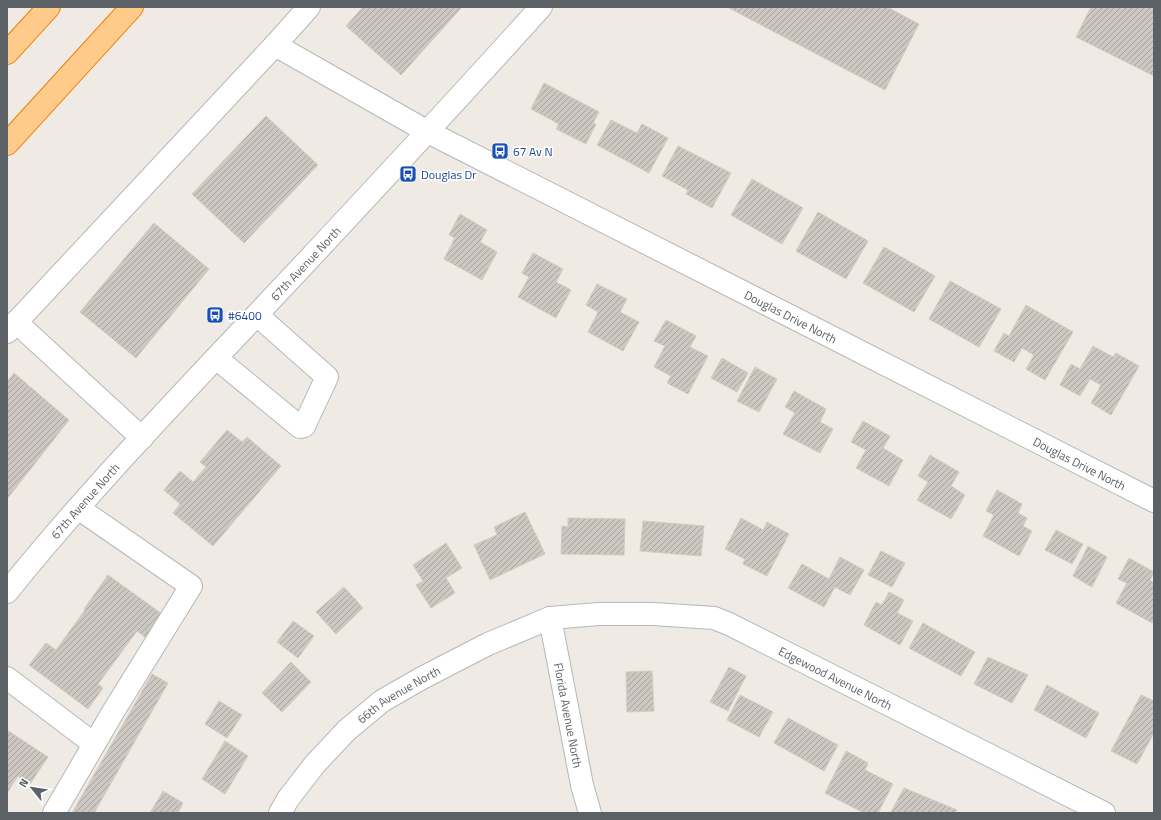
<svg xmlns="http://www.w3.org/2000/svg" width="1161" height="820" font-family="'Titillium Web',sans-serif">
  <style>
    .building { fill: url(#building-hatch); stroke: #d5cac0 }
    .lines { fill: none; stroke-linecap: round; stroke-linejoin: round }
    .minor-casing { stroke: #b4b8bb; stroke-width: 24 }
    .highway-casing { stroke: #f27900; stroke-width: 24 }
    .minor { stroke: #fff; stroke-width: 22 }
    .highway { stroke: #ffcb8a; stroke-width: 22 }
    .labels { text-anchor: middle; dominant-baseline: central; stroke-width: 3.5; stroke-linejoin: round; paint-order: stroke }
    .transit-label { font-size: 12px; fill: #164399; stroke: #fff; text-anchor: start }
    .street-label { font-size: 12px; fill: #5b6165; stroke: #fff }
  </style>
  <defs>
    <pattern id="building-hatch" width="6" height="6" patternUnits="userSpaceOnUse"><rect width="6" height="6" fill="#ccc7c1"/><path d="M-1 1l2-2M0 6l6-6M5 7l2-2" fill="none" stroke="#a9a5a0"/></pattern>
  </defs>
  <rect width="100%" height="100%" fill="#efeae3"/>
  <!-- building -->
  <path class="building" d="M363 7H462L401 75 346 26Z
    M727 7H887L919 24 885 90Z
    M1091 7H1154V76L1076 37Z
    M544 83 599 112 593 123 596 124 586 144 556 129 559 124 531 109Z
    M266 116 318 165 244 243 192 194Z
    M611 120 637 133 642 124 668 138 649 173 597 145Z
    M678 146 731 173 712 208 686 194 688 190 662 176Z
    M752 179 803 208 782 244 731 215Z
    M818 212 868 241 846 279 796 251Z
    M460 214 487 230 480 242 497 252 482 280 444 259 455 238 449 235Z
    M154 223 209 269 136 358 80 312Z
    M884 247 935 276 914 312 863 283Z
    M533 253 563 269 556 282 571 290 556 318 518 297 529 277 522 273Z
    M950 281 1001 309 979 347 929 319Z
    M597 284 627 299 620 312 639 322 623 351 588 332 598 312 586 305Z
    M1026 305 1073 332 1045 380 1026 369 1034 355 1022 348 1014 362 994 351 1004 333 1009 336Z
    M666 320 696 336 690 347 708 356 688 394 667 383 671 376 654 367 665 346 654 341Z
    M1093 346 1113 357 1116 353 1139 366 1111 415 1091 403 1101 385 1090 379 1080 396 1060 385 1071 364 1080 369Z
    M722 358 748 373 737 392 711 378Z
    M755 367 777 379 759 412 737 401Z
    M14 373 69 420 7 499V382Z
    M794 391 826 409 820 422 833 429 820 453 783 434 795 413 785 407Z
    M863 421 890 436 883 448 903 460 889 486 856 468 866 450 851 442Z
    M227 430 242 442 247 437 281 466 213 546 173 513 180 504 164 490 180 471 193 482 206 467 200 462Z
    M930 455 959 472 951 486 965 495 951 519 917 500 928 482 918 476Z
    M997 490 1022 504 1018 513 1027 518 1023 526 1032 531 1019 556 983 536 994 515 986 511Z
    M525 512 545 554 490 580 474 545 497 535 494 527Z
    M568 518 625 519 624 555 561 554 562 526 568 527Z
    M741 518 763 530 767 522 789 534 767 576 743 564 745 559 725 549Z
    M643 521 704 526 701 556 640 551Z
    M1056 530 1083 544 1072 564 1045 550Z
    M446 543 462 568 446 578 455 593 431 608 416 585 423 581 413 565Z
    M1088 546 1107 557 1092 587 1073 576Z
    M881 551 905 563 892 587 868 575Z
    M840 557 864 570 850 595 835 587 824 607 788 588 802 564 829 579Z
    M1129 558 1154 572 1150 580 1154 583V619L1152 623 1116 603 1127 583 1118 579Z
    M108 575 162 614 145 637 137 631 98 684 103 688 88 709 29 665 46 643 56 650 85 610 84 609Z
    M344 587 363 608 336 634 316 612Z
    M889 592 904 600 897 613 913 621 900 645 864 625 876 602 882 605Z
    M293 621 314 636 298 658 277 642Z
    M923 623 975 652 961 676 909 648Z
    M988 657 1028 675 1012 703 974 684Z
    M291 662 311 682 282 712 262 693Z
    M729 667 746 676 728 711 710 702Z
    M652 671 654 711 627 712 626 672Z
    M152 674 168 683 94 813H72Z
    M1047 685 1099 713 1086 738 1034 710Z
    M740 695 773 712 759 737 727 720Z
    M1141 695 1154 701V733L1137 764 1111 751Z
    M219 701 242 715 227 738 205 724Z
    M788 718 838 745 824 771 774 743Z
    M7 730 48 757 30 784 18 776 7 793Z
    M225 741 248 756 225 794 202 779Z
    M846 751 868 763 865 770 893 784 878 813H864L825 793Z
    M904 788 957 810 955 813H893L891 812Z
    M163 791 183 803 178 813H150Z"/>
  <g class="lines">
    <!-- minor casing -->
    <g class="minor-casing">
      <g id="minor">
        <path id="s1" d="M309 7 275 45 428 132 1154 501"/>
        <path d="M16 322 142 438"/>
        <path d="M7 332 275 45"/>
        <path d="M216 358 300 427 304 426 327 377 257 315"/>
        <path id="s2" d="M7 592C77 505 154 424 230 343 335 232 439 120 541 7"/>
        <path id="s3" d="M550 618 582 785 590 813"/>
        <path d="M7 678 94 744"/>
        <path d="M54 813 113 712 191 586 78 508"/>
        <path id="s4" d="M280 813 288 799 315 764 347 730 382 701 422 678 488 644 550 618 599 614H653L714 618 729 624 1104 813"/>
      </g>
    </g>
    <!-- highway casing -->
    <g class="highway-casing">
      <path id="highway" d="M7 53 49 7
        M7 144 132 7"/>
    </g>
    <!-- minor -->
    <use href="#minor" class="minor"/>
    <!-- highway -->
    <use href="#highway" class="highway"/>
  </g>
  <!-- icons -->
  <defs>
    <g id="bus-square" transform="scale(0.9)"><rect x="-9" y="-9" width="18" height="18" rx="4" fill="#1a4fb4" stroke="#fff"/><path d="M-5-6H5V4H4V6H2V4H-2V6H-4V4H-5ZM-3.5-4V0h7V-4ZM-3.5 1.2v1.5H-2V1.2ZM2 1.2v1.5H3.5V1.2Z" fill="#fff"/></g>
  </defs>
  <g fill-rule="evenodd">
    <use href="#bus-square" x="500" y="151"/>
    <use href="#bus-square" x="408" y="174"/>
    <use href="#bus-square" x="215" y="315"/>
  </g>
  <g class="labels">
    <!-- transit labels -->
    <g class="transit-label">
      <text x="513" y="151">67 Av N</text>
      <text x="421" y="174">Douglas Dr</text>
      <text x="228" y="315">#6400</text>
    </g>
    <!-- street labels -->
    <g class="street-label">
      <text stroke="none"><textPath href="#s2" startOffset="444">67th Avenue North</textPath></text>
      <text stroke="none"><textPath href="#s1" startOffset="634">Douglas Drive North</textPath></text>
      <text stroke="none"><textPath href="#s1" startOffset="958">Douglas Drive North</textPath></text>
      <text stroke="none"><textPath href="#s2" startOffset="120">67th Avenue North</textPath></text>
      <text stroke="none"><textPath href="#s4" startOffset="640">Edgewood Avenue North</textPath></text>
      <text stroke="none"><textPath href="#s4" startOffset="170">66th Avenue North</textPath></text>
      <text stroke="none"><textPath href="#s3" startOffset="99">Florida Avenue North</textPath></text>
    </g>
  </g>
  <!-- border -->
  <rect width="1161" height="820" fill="none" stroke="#5b6165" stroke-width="16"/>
  <!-- north arrow -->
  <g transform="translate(32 788) rotate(300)" stroke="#ffffff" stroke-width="3" paint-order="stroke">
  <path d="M0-3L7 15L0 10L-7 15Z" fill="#5b6165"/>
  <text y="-6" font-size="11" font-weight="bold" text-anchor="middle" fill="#5b6165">N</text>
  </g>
</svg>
